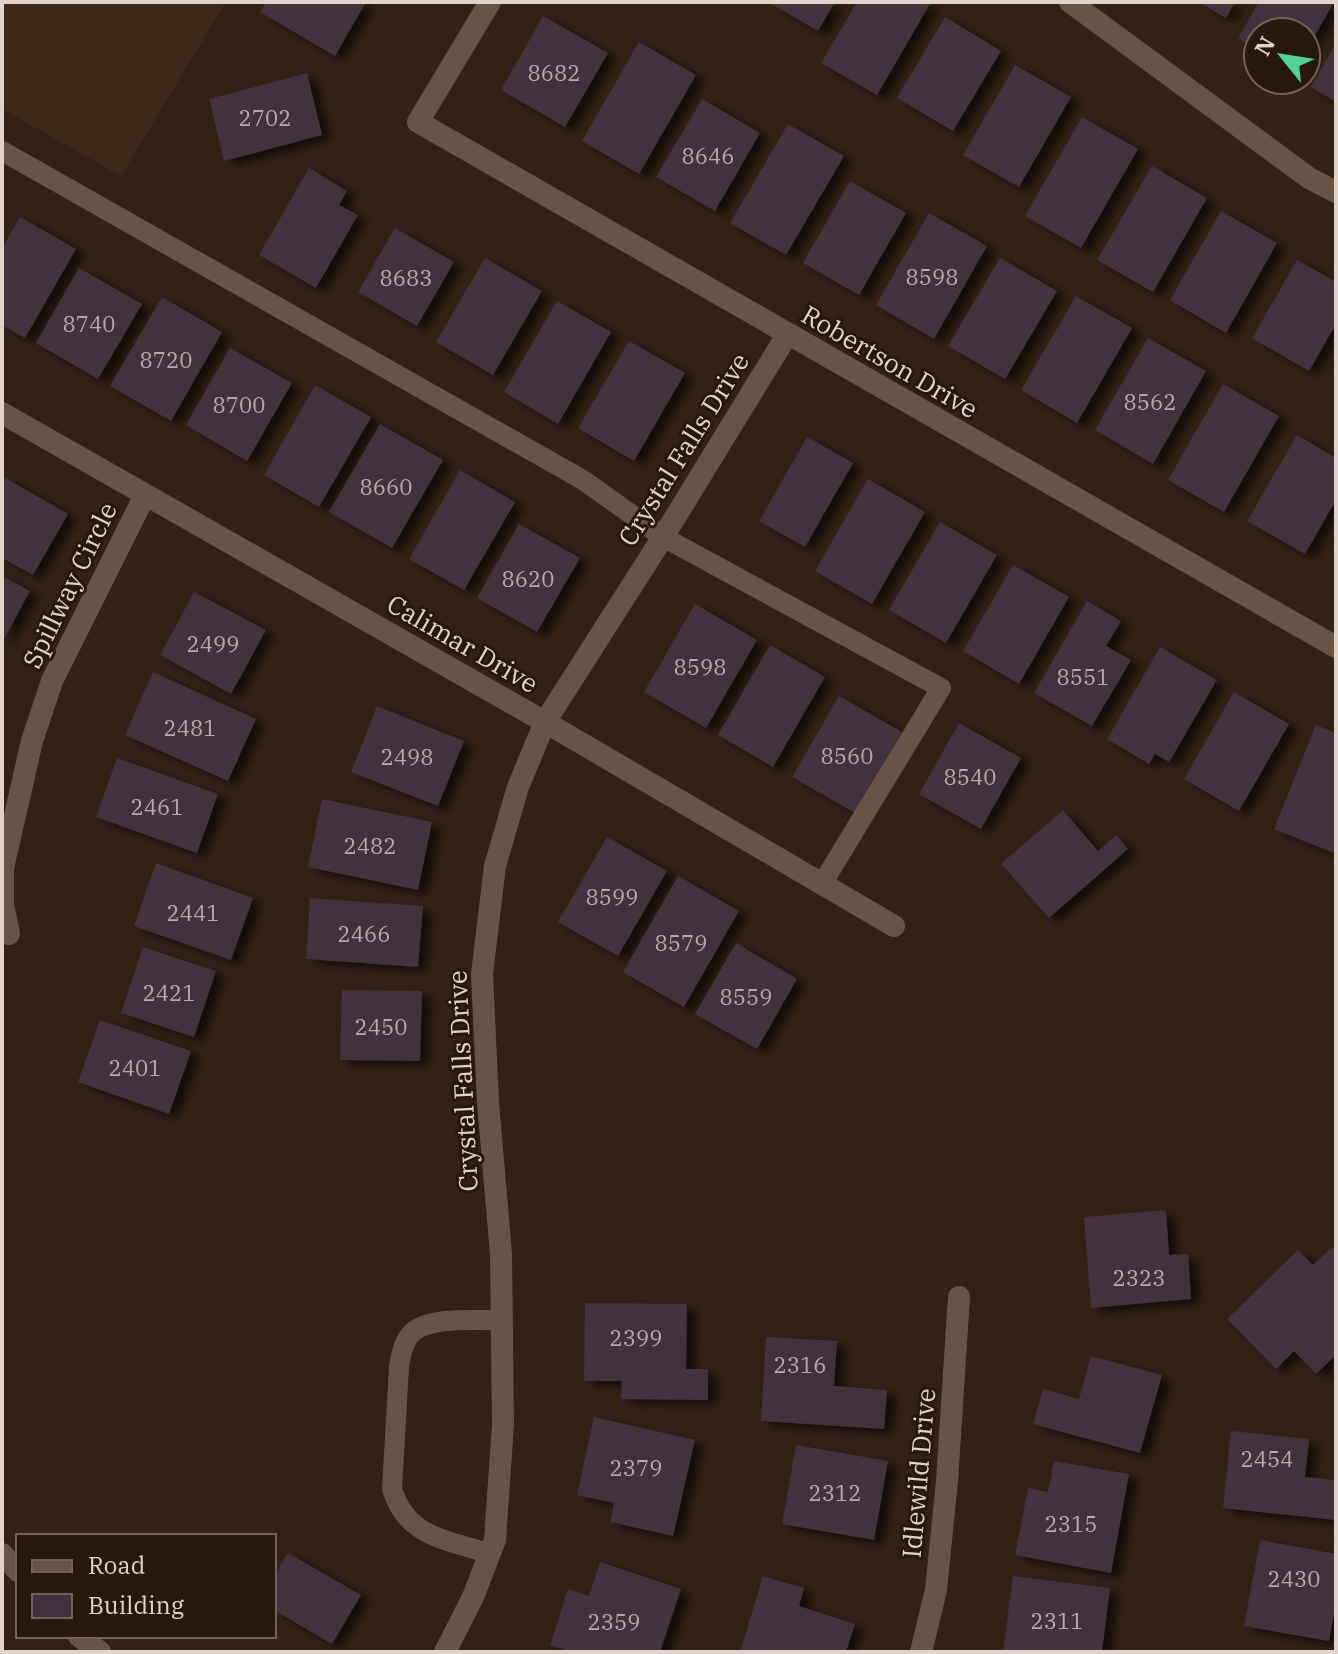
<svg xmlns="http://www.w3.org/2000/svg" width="1338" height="1654" font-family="'IBM Plex Serif',serif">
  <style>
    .built { fill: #402819 }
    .building { fill: #42303e; filter: url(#shadow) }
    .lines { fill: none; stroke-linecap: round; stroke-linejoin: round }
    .service { stroke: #685447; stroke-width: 20 }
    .minor { stroke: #685447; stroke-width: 22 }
    .labels { text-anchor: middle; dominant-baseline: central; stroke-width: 6; stroke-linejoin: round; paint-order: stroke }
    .number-label { font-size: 22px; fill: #b8aaa8 }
    .street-label { font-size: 26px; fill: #e0d3cc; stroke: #28170c }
  </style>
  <defs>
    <filter id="shadow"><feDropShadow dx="9" dy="5" stdDeviation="4" flood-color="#0009"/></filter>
  </defs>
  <rect width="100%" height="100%" fill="#332115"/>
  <!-- built -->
  <path class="built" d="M2 2H226L121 176 2 109Z"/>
  <!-- building -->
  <path class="building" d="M266 2H366L335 56 260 12Z
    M768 2H835L818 31Z
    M857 2H931L877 95 821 63Z
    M1199 2H1235L1226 18Z
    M1259 2H1334L1306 51V32H1258V50L1238 38Z
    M543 16 608 53 565 127 501 90Z
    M945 17 1001 51 953 131 897 98Z
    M639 42 696 75 639 174 582 141Z
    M1336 43V102L1311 87Z
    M1015 65 1071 97 1019 187 963 155Z
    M307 73 322 135 224 161 209 99Z
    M702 99 760 133 715 211 656 177Z
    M1082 117 1138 149 1081 248 1025 216Z
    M788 124 844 156 786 255 730 223Z
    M1152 166 1207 198 1153 292 1097 260Z
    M309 168 347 191 339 205 358 215 316 288 259 255Z
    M850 181 906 213 859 295 803 263Z
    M1221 211 1277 243 1226 333 1170 300Z
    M929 213 987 246 934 339 876 305Z
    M20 217 76 249 25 338 2 325V248Z
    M395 228 454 262 417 326 358 292Z
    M485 258 542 291 493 375 436 342Z
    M1000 258 1057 291 1005 379 948 346Z
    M1297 260 1336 282V324L1309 371 1252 338Z
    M79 268 142 304 98 379 36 343Z
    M1076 296 1132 328 1077 423 1021 390Z
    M162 297 222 332 171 421 110 386Z
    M557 301 611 332 558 424 504 392Z
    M1148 338 1206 371 1153 464 1095 430Z
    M629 341 685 373 634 461 578 428Z
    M230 348 292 383 247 461 186 425Z
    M1223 384 1279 416 1224 512 1168 480Z
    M315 385 371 417 319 507 264 475Z
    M380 424 443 460 392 548 329 512Z
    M1297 435 1336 458V500L1305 554 1247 521Z
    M807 437 853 463 805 547 759 521Z
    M460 470 515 502 464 590 409 559Z
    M2 476 68 514 33 575 2 558Z
    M868 479 925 512 872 604 815 571Z
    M940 522 997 555 946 643 889 610Z
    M519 524 580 558 537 632 477 598Z
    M1013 565 1069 597 1019 684 963 651Z
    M2 576 30 591 2 643Z
    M194 592 266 630 231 694 160 655Z
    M1087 601 1121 621 1106 646 1131 660 1092 726 1034 693Z
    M695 604 757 640 706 728 644 692Z
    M770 645 825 677 773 767 718 735Z
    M1160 647 1217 680 1169 762 1155 754 1149 764 1107 739Z
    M153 672 256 719 228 781 125 735Z
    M1234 692 1289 724 1239 811 1184 779Z
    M839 696 902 732 855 813 792 777Z
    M377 706 464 741 438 806 351 772Z
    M959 723 1021 758 981 829 919 794Z
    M1316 725 1336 733 1334 853 1274 829Z
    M117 758 218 794 197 853 96 817Z
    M322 799 432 822 418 890 308 867Z
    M1063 810 1098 851 1116 835 1128 849 1049 918 1001 864Z
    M607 837 667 871 618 956 558 922Z
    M156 863 253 898 231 960 134 926Z
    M678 876 739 911 684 1007 623 972Z
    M310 898 423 906 418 967 306 959Z
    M736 943 797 979 757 1049 695 1014Z
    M143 947 216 971 194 1037 121 1013Z
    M342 990 422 991 420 1061 340 1060Z
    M100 1020 191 1051 169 1114 78 1082Z
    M1166 1210 1169 1255 1188 1254 1191 1299 1091 1308 1084 1217Z
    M1332 1247 1336 1252V1355L1316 1374 1294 1351 1276 1369 1227 1319 1298 1250 1313 1265Z
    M585 1303 687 1304 686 1369H708V1400L621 1399 622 1381H584Z
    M766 1337 837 1341 834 1386 887 1390 884 1429 761 1421Z
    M1091 1356 1162 1375 1140 1453 1033 1424 1043 1389 1079 1399Z
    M594 1417 695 1440 673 1536 610 1522 614 1503 577 1495Z
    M1231 1431 1309 1439 1305 1477 1336 1480V1520L1223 1508Z
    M796 1445 888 1461 874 1540 782 1524Z
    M1054 1461 1129 1474 1111 1573 1015 1555 1028 1488 1048 1492Z
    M1260 1540 1336 1554V1602L1329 1641 1244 1626Z
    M288 1553 361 1595 332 1644 274 1610V1576Z
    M600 1562 681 1589 660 1652H571L550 1645 568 1589 589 1596Z
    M763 1576 804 1588 799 1606 855 1624 846 1652H740Z
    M1013 1576 1110 1588 1102 1652H1003Z"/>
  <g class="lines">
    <!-- service -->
    <path class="service" d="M2 151 583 480 663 537 941 688 822 884
      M490 1554C446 1539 407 1538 392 1489L399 1367C401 1355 403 1341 413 1332 431 1316 478 1321 501 1320"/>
    <!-- minor -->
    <path class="minor" d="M490 2 418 122 1336 647
      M1070 2 1309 178 1336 192
      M2 413 545 722 894 926
      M9 934 3 904V868L32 741 52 681 145 495
      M2 1554 18 1571
      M79 1636 100 1652
      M445 1652 473 1597 495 1540 503 1424 501 1254 488 1102 482 974 495 866 518 787 545 722 663 537 787 335
      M921 1652 936 1590 947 1481 959 1297"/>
  </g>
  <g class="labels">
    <!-- number labels -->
    <g class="number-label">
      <text x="554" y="72">8682</text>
      <text x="265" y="117">2702</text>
      <text x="708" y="155">8646</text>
      <text x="932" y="276">8598</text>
      <text x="406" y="277">8683</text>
      <text x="89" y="323">8740</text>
      <text x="166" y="359">8720</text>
      <text x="1150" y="401">8562</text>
      <text x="239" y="404">8700</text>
      <text x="386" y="486">8660</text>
      <text x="528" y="578">8620</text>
      <text x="213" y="643">2499</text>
      <text x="700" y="666">8598</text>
      <text x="1083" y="676">8551</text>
      <text x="190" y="727">2481</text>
      <text x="847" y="755">8560</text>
      <text x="407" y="756">2498</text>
      <text x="970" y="776">8540</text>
      <text x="157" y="806">2461</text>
      <text x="370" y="845">2482</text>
      <text x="612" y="896">8599</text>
      <text x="193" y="912">2441</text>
      <text x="364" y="933">2466</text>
      <text x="681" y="942">8579</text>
      <text x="169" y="992">2421</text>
      <text x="746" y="996">8559</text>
      <text x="381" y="1026">2450</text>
      <text x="135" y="1067">2401</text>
      <text x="1139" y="1277">2323</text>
      <text x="636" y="1337">2399</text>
      <text x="800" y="1364">2316</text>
      <text x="1267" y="1458">2454</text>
      <text x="636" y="1467">2379</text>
      <text x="835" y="1492">2312</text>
      <text x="1071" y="1523">2315</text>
      <text x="1294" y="1578">2430</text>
      <text x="1057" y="1620">2311</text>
      <text x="614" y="1621">2359</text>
    </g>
    <!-- street labels -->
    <g class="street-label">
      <text transform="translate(890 361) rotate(30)">Robertson Drive</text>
      <text transform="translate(683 449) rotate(-58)">Crystal Falls Drive</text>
      <text transform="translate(69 585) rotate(-64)">Spillway Circle</text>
      <text transform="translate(463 643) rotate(30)">Calimar Drive</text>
      <text transform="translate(462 1081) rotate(-93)">Crystal Falls Drive</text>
      <text transform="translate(918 1473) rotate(-85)">Idlewild Drive</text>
    </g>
  </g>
  <!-- border -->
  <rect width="1338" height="1654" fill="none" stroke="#e0d3cc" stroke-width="8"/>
  <!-- legend -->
  <rect x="16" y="1534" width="260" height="104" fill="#28170c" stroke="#726259" stroke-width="2"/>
  <rect x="32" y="1560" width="40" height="12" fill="#685447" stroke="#726259" stroke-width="2"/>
  <text x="88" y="1574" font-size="24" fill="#e0d3cc">Road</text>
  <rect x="32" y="1594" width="40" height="24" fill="#42303e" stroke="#726259" stroke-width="2"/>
  <text x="88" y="1614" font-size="24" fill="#e0d3cc">Building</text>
  <!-- north arrow -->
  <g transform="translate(1282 56) rotate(300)"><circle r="38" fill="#28170c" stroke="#726259" stroke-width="2"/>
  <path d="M0-6L14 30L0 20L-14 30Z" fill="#4fd399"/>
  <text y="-12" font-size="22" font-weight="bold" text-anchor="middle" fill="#e0d3cc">N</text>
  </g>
</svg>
